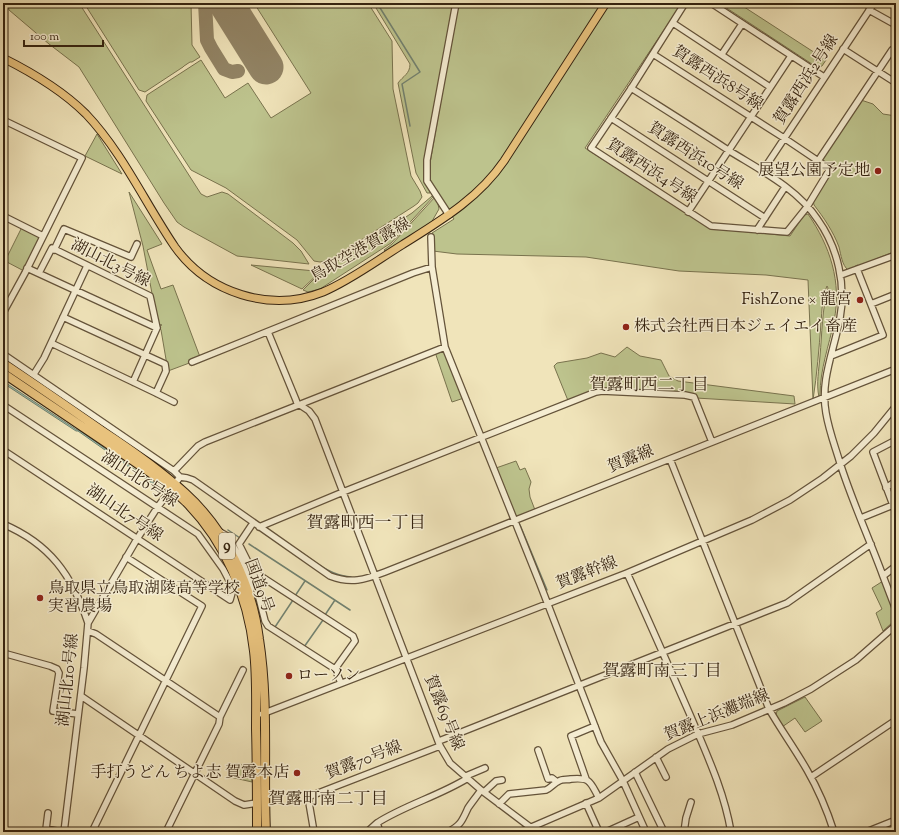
<svg xmlns="http://www.w3.org/2000/svg" width="899" height="835" font-family="'Sorts Mill Goudy','Noto Serif JP',serif">
  <style>
    .green { fill: #bdc38d; stroke: #79734e }
    .water { fill: #9abfae; stroke: #72816f }
    .lines { fill: none; stroke-linecap: round; stroke-linejoin: round }
    .stream { stroke: #72816f; stroke-width: 1.5 }
    .taxiway { stroke: #928465; stroke-width: 14 }
    .runway { stroke: #928465; stroke-width: 35 }
    .minor-casing { stroke: #64533a; stroke-width: 8 }
    .major-casing { stroke: #352310; stroke-width: 9 }
    .highway-casing { stroke: #352310; stroke-width: 10 }
    .minor { stroke: #f5edd2; stroke-width: 5.5 }
    .major { stroke: #e8c27d; stroke-width: 7 }
    .highway { stroke: #e8c27d; stroke-width: 8 }
    .poi-dot { fill: #8f2418; stroke: #f5edd2; stroke-width: 1.5 }
    .labels { text-anchor: middle; dominant-baseline: central; stroke-width: 3; stroke-linejoin: round; paint-order: stroke }
    .shield { fill: #f5edd2; stroke: #6f604a; stroke-width: 1 }
    .shield-label { font-size: 15px; font-weight: bold; fill: #352310 }
    .street-label { font-size: 16px; fill: #352310; stroke: #f5edd2 }
    .poi-label { font-size: 16px; fill: #352310; stroke: #f5edd2; text-anchor: end }
    .neighbourhood-label { font-size: 17px; fill: #352310; stroke: #f5edd2 }
  </style>
  <rect width="100%" height="100%" fill="#f0e4ba"/>
  <filter id="stains"><feTurbulence type="fractalNoise" baseFrequency=".005" numOctaves="4"/><feColorMatrix values="0 0 0 0 .2 0 0 0 0 .09 0 0 0 0 .02 0 0 0 .5 -.17"/></filter>
  <radialGradient id="worn" r=".72"><stop offset=".6" stop-color="#630" stop-opacity="0"/><stop offset="1" stop-color="#630" stop-opacity=".3"/></radialGradient>
  <!-- green -->
  <path class="green" d="M8 3H79L201 194 207 197 222 192 228 194 293 243 301 251 309 264 237 256 184 227 177 222 164 203 79 67 49 44 9 10Z
    M84 3H191L192 45 200 57 192 62H190L184 66 183 67 145 92 139 90Z
    M254 3H368L392 41 393 89 411 176 420 191 422 197 418 203 414 206 330 260 320 262 314 261 297 240 226 188 191 170 146 101 147 95 201 60 225 98 248 83 271 118 311 93Z
    M373 3H453L426 159 430 190V193H427L416 173 398 83C403 76 410 74 410 64Z
    M458 3H682L585 148 709 228 790 236 804 215 808 214C830 246 842 282 834 321 829 346 820 369 820 395L819 397C816 384 819 369 820 356 822 334 822 309 828 288L827 286C822 297 822 311 821 323 819 349 817 374 813 400L808 280 766 275 679 271 586 257 457 254 433 251 432 233 454 219 429 182V169Z
    M719 3H738L826 60 822 66 818 68Z
    M861 100 873 104 883 114 896 116V251L848 270C842 265 841 255 839 247 833 231 824 218 814 205L813 200 833 169 822 161V157Z
    M97 134 122 174 85 156Z
    M129 192 162 244 147 250 161 289 173 285 200 357 192 362 168 371 161 330 158 325H162H158L143 246Z
    M432 196H434L391 243 320 289 308 292 303 290 322 271 412 213Z
    M435 197 438 204 439 209 431 223 385 251 384 250 392 244Z
    M22 227 39 236 40 239 24 271 5 261Z
    M251 265 315 271H321L302 289Z
    M627 347 640 356 661 360 669 376 678 381 794 396 795 404 696 398 605 390 569 403 554 366 557 363 587 358 601 353 615 357Z
    M442 350 445 352 464 398 452 402 435 352Z
    M516 461 520 470 525 468 531 482 529 489 530 497 535 510 518 517H516L496 468Z
    M883 581 896 614 894 619 895 620 883 631 876 613 882 609 872 588Z
    M805 697 822 721 805 732 795 718 782 727 776 715 777 711Z
    M232 764 252 765V782L230 777Z"/>
  <!-- water -->
  <path class="water" d="M3 381 77 430H79L164 490 163 491 78 431H76L3 383Z"/>
  <g class="lines">
    <!-- stream -->
    <path class="stream" d="M377 3 420 72 402 84 410 126
      M520 525 547 590
      M228 530 240 538
      M249 544 350 610
      M298 550C314 561 330 576 351 577
      M295 596 305 581
      M325 615 335 600
      M275 627 293 600
      M304 647 323 620"/>
    <!-- taxiway -->
    <path class="taxiway" d="M205 3 207 40 211 48 224 69 232 72 238 71"/>
    <!-- runway -->
    <path class="runway" d="M226 3 266 67"/>
    <!-- minor casing -->
    <g class="minor-casing">
      <path id="minor" d="M711 3 824 77
        M869 10 896 25
        M673 23 770 87
        M843 49 896 83
        M653 54 784 138 830 169 807 207 787 232 711 226 591 148 632 87 685 3
        M722 54 742 24
        M631 88C664 109 696 129 728 150 760 170 797 188 818 220 838 248 846 285 840 318 834 351 820 380 826 413 829 431 835 446 840 463 852 501 869 538 883 576L896 566
        M611 118 765 218
        M3 120 82 158 25 273 3 313
        M818 161 892 50 896 52
        M762 172 874 3
        M688 212 791 56
        M449 215 427 181V160L456 3
        M3 216 43 236
        M757 230 785 187
        M431 237 432 267 445 347 540 584 601 742 623 781 646 832
        M54 250 64 229 131 257 137 244
        M27 268 157 328
        M39 273 52 248 150 296 157 328 133 382 51 343
        M841 275 896 255
        M871 304 896 294
        M63 317 165 364 166 371 156 393 133 382
        M268 332 296 400 297 403 309 411 315 419 440 746 450 763 481 790 530 827
        M3 354 174 471 180 477
        M831 356 883 335 857 269
        M192 362 413 273 432 267
        M34 374 44 358 87 266
        M156 393 174 402
        M3 405 198 534 223 569 232 586V593L230 600 3 450
        M896 440 873 452 896 513
        M670 459 769 709C781 730 795 749 807 770 818 789 827 810 834 832
        M174 471 198 446 205 442 445 347
        M886 488 896 481
        M861 518 893 505
        M253 523 239 544 252 570 265 621 268 626 335 669
        M3 524C50 544 72 575 88 623
        M259 527 343 492 596 392 602 391 685 395 694 397 712 442
        M220 532 227 536 243 562 250 581 251 595
        M247 571 252 570 256 573 353 636 355 641 335 669 341 683
        M627 573C649 621 670 669 691 717 707 755 724 791 731 832
        M883 576 896 610
        M88 631 96 634 220 717
        M3 653 50 666 57 669 59 673 53 711 78 714
        M81 696 235 801 244 805 257 803
        M262 714 627 573 752 520 790 500 823 478 851 456 874 433 896 406
        M439 741 787 603 871 544
        M538 750 548 779 552 778 557 782
        M656 757 666 777
        M635 772 664 832
        M466 776 485 768
        M811 777 896 720
        M586 779 571 736 595 726
        M484 792 496 781 502 780
        M586 803 599 832
        M499 804 509 794 546 790C551 788 554 783 559 781 562 779 567 780 571 779 591 777 590 782 599 798
        M48 813 46 829 62 832
        M534 826 535 832
        M64 832 84 668 88 623 137 539 157 508 180 477 187 478 193 480 330 576C351 584 364 580 385 572L896 369
        M92 832 202 606 126 557
        M166 832 219 724 220 717 243 670
        M314 832 308 797 440 746
        M367 832 377 823
        M380 832 377 823C405 805 439 796 468 778
        M448 832C461 825 462 821 468 808 472 802 477 796 481 790
        M520 832 599 798 668 749 698 734 732 725 784 703 811 689 856 660 896 625
        M606 832 639 817
        M684 832 686 818 691 802
        M866 832 896 820"/>
    </g>
    <!-- major casing -->
    <g class="major-casing">
      <path id="major" d="M3 58C33 73 62 90 86 114 123 153 145 203 175 247 208 293 270 313 323 292 351 280 376 261 402 245 440 221 478 199 504 161L606 3"/>
    </g>
    <!-- highway casing -->
    <g class="highway-casing">
      <path id="highway" d="M3 363C36 385 68 407 101 430 130 449 159 469 185 493 226 530 252 585 259 639 269 703 263 768 266 832
        M3 373C38 397 73 420 108 444 135 462 163 480 186 502 225 541 248 596 254 651 257 676 256 703 256 729 257 763 257 798 257 832"/>
    </g>
    <!-- minor -->
    <use href="#minor" class="minor"/>
    <!-- major -->
    <use href="#major" class="major"/>
    <!-- highway -->
    <use href="#highway" class="highway"/>
  </g>
  <!-- markers -->
  <g class="poi-dot">
    <circle cx="878" cy="171" r="4"/>
    <circle cx="860" cy="300" r="4"/>
    <circle cx="626" cy="327" r="4"/>
    <circle cx="40" cy="598" r="4"/>
    <circle cx="289" cy="676" r="4"/>
    <circle cx="297" cy="773" r="4"/>
  </g>
  <g class="labels">
    <!-- shield labels -->
    <rect class="shield" x="219" y="533" width="16" height="26" rx="3"/>
    <g class="shield-label">
      <text x="227" y="546">9</text>
    </g>
    <!-- street labels -->
    <g class="street-label">
      <text transform="translate(717 79) rotate(33)">賀露西浜8号線</text>
      <text transform="translate(807 80) rotate(-57)">賀露西浜2号線</text>
      <text transform="translate(695 157) rotate(33)">賀露西浜10号線</text>
      <text transform="translate(651 172) rotate(33)">賀露西浜4号線</text>
      <text transform="translate(361 251) rotate(-30)">鳥取空港賀露線</text>
      <text transform="translate(110 264) rotate(27)">湖山北3号線</text>
      <text transform="translate(631 460) rotate(-22)">賀露線</text>
      <text transform="translate(139 480) rotate(33)">湖山北6号線</text>
      <text transform="translate(124 514) rotate(34)">湖山北7号線</text>
      <text transform="translate(587 574) rotate(-21)">賀露幹線</text>
      <text transform="translate(258 586) rotate(70)">国道9号</text>
      <text transform="translate(69 680) rotate(-84)">湖山北10号線</text>
      <text transform="translate(443 713) rotate(68)">賀露69号線</text>
      <text transform="translate(717 716) rotate(-22)">賀露上浜灘端線</text>
      <text transform="translate(364 761) rotate(-21)">賀露70号線</text>
    </g>
    <!-- poi labels -->
    <g class="poi-label">
      <text x="870" y="171">展望公園予定地</text>
      <text x="852" y="300">FishZone × 龍宮</text>
      <text x="634" y="327" text-anchor="start">株式会社西日本ジェイエイ畜産</text>
      <text x="48" y="589" text-anchor="start">鳥取県立鳥取湖陵高等学校<tspan x="48" dy="18">実習農場</tspan></text>
      <text x="297" y="676" text-anchor="start">ローソン</text>
      <text x="289" y="773">手打うどん ちよ志 賀露本店</text>
    </g>
    <!-- neighbourhood labels -->
    <g class="neighbourhood-label">
      <text x="649" y="386">賀露町西二丁目</text>
      <text x="366" y="524">賀露町西一丁目</text>
      <text x="662" y="672">賀露町南三丁目</text>
      <text x="328" y="800">賀露町南二丁目</text>
    </g>
  </g>
  <!-- margin -->
  <rect width="899" height="835" fill="none" stroke="#f0e4ba" stroke-width="16"/>
  <rect x="4" y="4" width="891" height="827" fill="none" stroke="#352310" stroke-width="2"/>
  <rect x="8" y="8" width="883" height="819" fill="none" stroke="#352310"/>
  <!-- scale -->
  <path d="M24 40v6h79v-6" fill="none" stroke="#352310" stroke-width="2"/>
  <text x="30" y="40" font-size="12" fill="#352310" stroke="#f5edd2" stroke-width="3" paint-order="stroke">100 m</text>
  <rect width="100%" height="100%" filter="url(#stains)"/>
  <rect width="100%" height="100%" fill="url(#worn)"/>
</svg>
